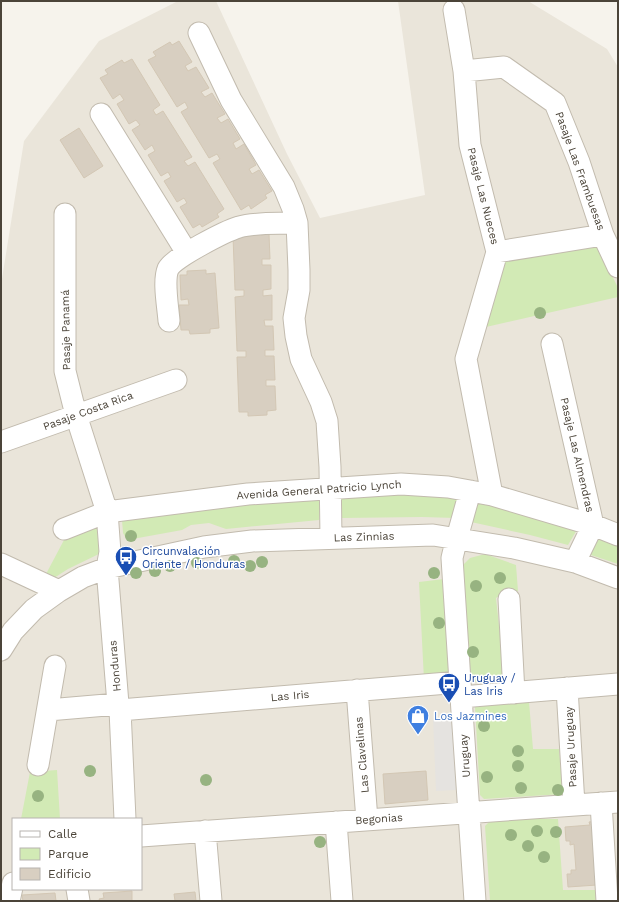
<svg xmlns="http://www.w3.org/2000/svg" width="619" height="902" font-family="'Work Sans',sans-serif">
  <style>
    .residential { fill: #eae5da; fill-rule: evenodd }
    .green { fill: #d2eab5 }
    .parking { fill: #e5e3e0 }
    .building { fill: #d8cfc1; stroke: #d3c7b4 }
    .lines { fill: none; stroke-linecap: round; stroke-linejoin: round }
    .minor-casing { stroke: #c2bbae; stroke-width: 23 }
    .minor { stroke: #fff; stroke-width: 21 }
    .tree { fill: #97b381 }
    .labels { text-anchor: middle; dominant-baseline: central; stroke-width: 3; stroke-linejoin: round; paint-order: stroke }
    .street-label { font-size: 11px; fill: #4b4439; stroke: #fff }
    .transit-label { font-size: 11px; fill: #164399; stroke: #fff; text-anchor: start }
    .shop-label { font-size: 11px; fill: #366cbe; stroke: #fff; text-anchor: start }
  </style>
  <rect width="100%" height="100%" fill="#f6f3ec"/>
  <!-- residential -->
  <path class="residential" d="M178 1H216L287 154 320 218 425 195 398 1H528L607 49 618 67V901H1V285L24 141 99 41ZM13 819H141V889H13Z"/>
  <!-- green -->
  <path class="green" d="M597 244 618 288V297L486 327 504 261Z
    M385 493 459 498 456 518 422 517 341 518V496Z
    M321 499 319 520 226 529 209 523 191 525 182 530 127 540 123 533 122 520 225 504Z
    M475 502 511 509 578 528 568 545 530 535 471 522Z
    M94 525 99 530 103 552 68 569 54 578 46 574 64 540 75 531Z
    M598 535 618 543V564L588 554Z
    M485 554 516 565 518 591H506L496 598 505 681 477 683 471 678 462 566 470 558Z
    M444 579 449 678 424 680 419 582Z
    M479 702H529L533 749H559L563 794 484 799 480 795 475 707Z
    M57 770 60 819H21L30 772Z
    M493 818 558 819 563 890H596V901H490L485 826Z"/>
  <!-- parking -->
  <path class="parking" d="M453 717 456 790 436 791 433 718Z"/>
  <!-- building -->
  <path class="building" d="M179 41 192 62 185 66 188 71 196 67 209 88 201 92 205 97 212 93 225 114 217 118 221 123 228 119 240 139 233 143 236 149 244 144 256 165 249 169 252 174 259 170 272 191 265 195 267 198 251 209 249 205 241 210 213 163 220 159 217 154 209 158 181 112 188 108 185 102 177 107 148 60 156 56 153 52 170 42 172 45Z
    M132 59 160 105 153 110 156 115 163 111 192 157 184 161 188 166 195 162 224 209 217 214 219 217 202 227 200 224 193 228 180 207 187 203 184 198 177 202 164 181 171 177 168 172 161 176 148 155 155 151 152 145 145 150 132 130 140 125 136 120 129 124 117 104 124 100 120 94 113 99 100 78 108 74 105 70 122 60 124 63Z
    M79 128 103 166 84 178 60 140Z
    M261 230V235L269 234 270 259H262V265H271V289L263 290V296L272 295V320H264L265 326H273L274 350H265V356H274L275 380H266V386H275L276 410 267 411V415L248 416V412H239L237 357H246V351H237L235 297 244 296V290H235L233 236Z
    M206 270V274L215 273 219 328 210 329V333L190 334 189 330H181L179 305H189L188 299 181 300 180 275H187V271Z
    M426 771 428 800 385 804 383 774Z
    M598 821 597 885 568 887 567 874H571V870H576L574 844 570 845V841H566L565 827 590 825 589 822Z
    M132 891V901H100L99 899 104 898 103 893Z
    M195 892 196 901H175L174 894Z
    M55 893 56 901H23L22 895Z"/>
  <g class="lines">
    <!-- minor casing -->
    <g class="minor-casing">
      <path id="minor" d="M454 10 464 71 470 145 497 252 466 359 492 495
        M199 33 231 100 284 187 293 209 297 223 299 270V290L294 318 296 336 301 359 321 402 327 421 330 467 331 538
        M464 71 504 67 555 103 579 162 603 235 618 267
        M101 114 187 253
        M65 214V371L76 415 107 512 110 552 107 568 118 704 120 710 125 819
        M497 252 603 235
        M169 321C168 307 163 281 168 269 174 257 226 231 239 227 257 222 278 224 297 223
        M552 344 593 525 575 562
        M1 442 176 380
        M470 491C464 514 457 536 452 558L461 697 475 901
        M64 529 107 512 248 494 401 484 448 487 492 495 593 525 618 535
        M1 564 59 591
        M509 599 514 693
        M1 650 13 631 34 609 59 591 83 577 107 568 204 547 252 541 433 535 514 548 575 562 618 578
        M567 688 574 805
        M357 690 367 820
        M461 697 618 684
        M48 710 118 704
        M120 710 460 682
        M38 765 55 666
        M601 803 607 901
        M336 822 342 901
        M205 831 211 901
        M141 836 618 802
        M77 889 79 901
        M9 901 13 883"/>
    </g>
    <!-- minor -->
    <use href="#minor" class="minor"/>
  </g>
  <!-- trees -->
  <g class="tree">
    <circle cx="540" cy="313" r="6"/>
    <circle cx="131" cy="536" r="6"/>
    <circle cx="234" cy="561" r="6"/>
    <circle cx="262" cy="562" r="6"/>
    <circle cx="197" cy="563" r="6"/>
    <circle cx="170" cy="566" r="6"/>
    <circle cx="250" cy="566" r="6"/>
    <circle cx="155" cy="571" r="6"/>
    <circle cx="136" cy="573" r="6"/>
    <circle cx="434" cy="573" r="6"/>
    <circle cx="500" cy="578" r="6"/>
    <circle cx="476" cy="586" r="6"/>
    <circle cx="439" cy="623" r="6"/>
    <circle cx="473" cy="652" r="6"/>
    <circle cx="484" cy="726" r="6"/>
    <circle cx="518" cy="751" r="6"/>
    <circle cx="518" cy="766" r="6"/>
    <circle cx="90" cy="771" r="6"/>
    <circle cx="487" cy="777" r="6"/>
    <circle cx="206" cy="780" r="6"/>
    <circle cx="521" cy="788" r="6"/>
    <circle cx="558" cy="790" r="6"/>
    <circle cx="38" cy="796" r="6"/>
    <circle cx="537" cy="831" r="6"/>
    <circle cx="556" cy="832" r="6"/>
    <circle cx="511" cy="835" r="6"/>
    <circle cx="320" cy="842" r="6"/>
    <circle cx="528" cy="846" r="6"/>
    <circle cx="544" cy="857" r="6"/>
  </g>
  <!-- icons -->
  <defs>
    <g id="bus-pin" transform="scale(1.15)"><path d="M0 17L-7.5 6A9.5 9.5 0 1 1 7.5 6Z" fill="#1a4fb4" stroke="#fff"/><path d="M-5-6H5V4H4V6H2V4H-2V6H-4V4H-5ZM-3.5-4V0h7V-4ZM-3.5 1.2v1.5H-2V1.2ZM2 1.2v1.5H3.5V1.2Z" fill="#fff"/></g>
    <g id="shop-pin" transform="scale(1.15)"><path d="M0 17L-7.5 6A9.5 9.5 0 1 1 7.5 6Z" fill="#3f7fe0" stroke="#fff"/><path d="M-5-2.5h2.3a2.7 3.5 0 0 1 5.4 0H5L5.5 6h-11ZM-1.5-2.5h3a1.5 2.3 0 0 0-3 0Z" fill="#fff"/></g>
  </defs>
  <g fill-rule="evenodd">
    <use href="#bus-pin" x="126" y="557"/>
    <use href="#bus-pin" x="449" y="684"/>
    <use href="#shop-pin" x="418" y="716"/>
  </g>
  <g class="labels">
    <!-- street labels -->
    <g class="street-label">
      <text transform="translate(580 171) rotate(70)">Pasaje Las Frambuesas</text>
      <text transform="translate(483 196) rotate(76)">Pasaje Las Nueces</text>
      <text transform="translate(66 330) rotate(-91)">Pasaje Panamá</text>
      <text transform="translate(88 411) rotate(-20)">Pasaje Costa Rica</text>
      <text transform="translate(577 455) rotate(77)">Pasaje Las Almendras</text>
      <text transform="translate(319 490) rotate(-4)">Avenida General Patricio Lynch</text>
      <text transform="translate(364 537) rotate(-2)">Las Zinnias</text>
      <text transform="translate(115 666) rotate(-95)">Honduras</text>
      <text transform="translate(290 696) rotate(-5)">Las Iris</text>
      <text transform="translate(571 747) rotate(-93)">Pasaje Uruguay</text>
      <text transform="translate(362 755) rotate(-95)">Las Clavelinas</text>
      <text transform="translate(465 756) rotate(-94)">Uruguay</text>
      <text transform="translate(379 819) rotate(-4)">Begonias</text>
    </g>
    <!-- transit labels -->
    <g class="transit-label">
      <text x="142" y="551">Circunvalación<tspan x="142" dy="13">Oriente / Honduras</tspan></text>
      <text x="464" y="678">Uruguay /<tspan x="464" dy="13">Las Iris</tspan></text>
    </g>
    <!-- shop labels -->
    <g class="shop-label">
      <text x="434" y="716">Los Jazmines</text>
    </g>
  </g>
  <!-- border -->
  <rect width="619" height="902" fill="none" stroke="#4b4439" stroke-width="4"/>
  <!-- legend -->
  <rect x="12" y="818" width="130" height="72" fill="#ffffff" stroke="#b7b4b0"/>
  <rect x="20" y="831" width="20" height="6" fill="#ffffff" stroke="#b7b4b0"/>
  <text x="48" y="838" font-size="12" fill="#4b4439">Calle</text>
  <rect x="20" y="848" width="20" height="12" fill="#d2eab5" stroke="#b7b4b0"/>
  <text x="48" y="858" font-size="12" fill="#4b4439">Parque</text>
  <rect x="20" y="868" width="20" height="12" fill="#d8cfc1" stroke="#b7b4b0"/>
  <text x="48" y="878" font-size="12" fill="#4b4439">Edificio</text>
</svg>
